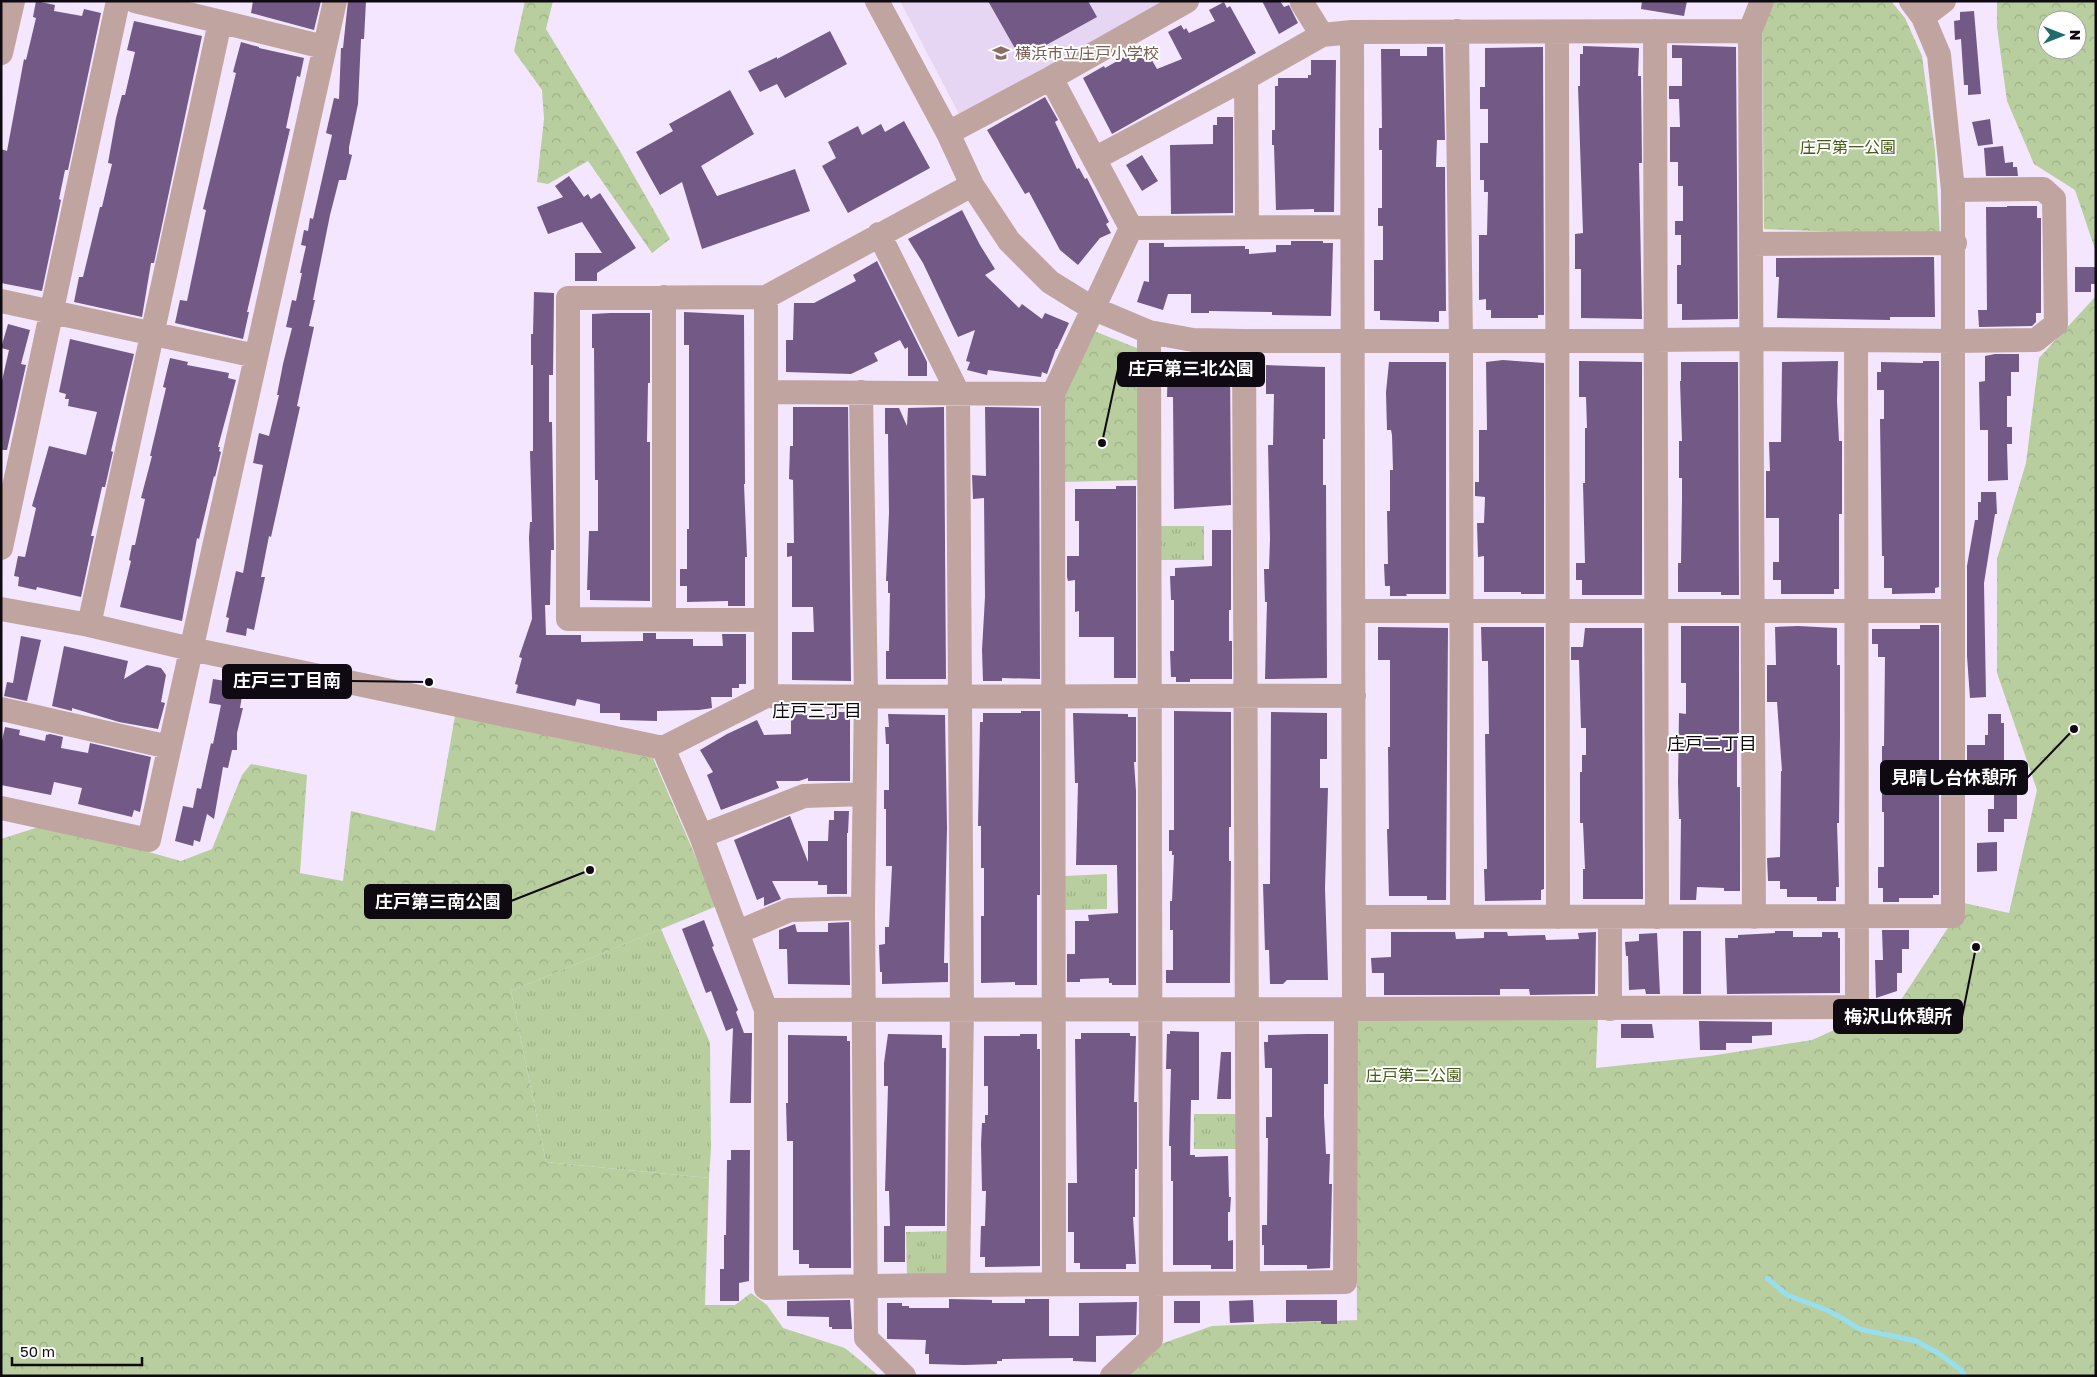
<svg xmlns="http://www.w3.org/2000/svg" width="2097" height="1377" font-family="'Golos Text','Noto Sans JP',sans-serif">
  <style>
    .built { fill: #e7d6f3 }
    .grass { fill: url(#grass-tufts) }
    .forest { fill: url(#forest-crowns); fill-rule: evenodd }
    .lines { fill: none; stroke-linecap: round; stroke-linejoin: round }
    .stream { stroke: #97deef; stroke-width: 5 }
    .building { fill: #735985 }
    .minor { stroke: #c0a49f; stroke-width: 24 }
    .labels { text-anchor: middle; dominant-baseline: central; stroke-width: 4; stroke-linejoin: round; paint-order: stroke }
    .education-label { font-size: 16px; fill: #785e54; stroke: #fff; text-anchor: start }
    .park-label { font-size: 16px; fill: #425c10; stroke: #fff }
    .neighbourhood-label { font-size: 18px; fill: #0f0a12; stroke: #fff }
    .leader { fill: none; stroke: #0f0a12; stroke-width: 2 }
    .callout-dot { fill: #0f0a12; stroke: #fff; stroke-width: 2 }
    .callout { fill: #0f0a12; stroke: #0f0a12; stroke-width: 2 }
    .callout-label { font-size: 18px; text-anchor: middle; font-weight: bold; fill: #fff }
  </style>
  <defs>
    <pattern id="grass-tufts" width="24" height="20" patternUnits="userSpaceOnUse" patternTransform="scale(1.25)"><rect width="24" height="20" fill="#b8ce9e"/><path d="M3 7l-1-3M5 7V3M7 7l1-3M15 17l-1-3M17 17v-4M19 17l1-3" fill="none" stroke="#9db087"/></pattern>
    <pattern id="forest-crowns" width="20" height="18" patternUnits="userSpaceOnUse" patternTransform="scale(1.25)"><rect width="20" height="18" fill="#b8ce9e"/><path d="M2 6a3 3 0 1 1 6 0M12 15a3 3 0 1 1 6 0" fill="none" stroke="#9db087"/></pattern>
  </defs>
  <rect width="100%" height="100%" fill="#f4e6ff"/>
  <!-- built -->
  <path class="built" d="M900 1H1170L960 116Z"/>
  <!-- grass -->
  <path class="grass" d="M1160 526H1204V560H1160Z
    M1107 874V909L1065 910V876Z
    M661 929 710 1043 711 1148 709 1178 546 1162 511 991Z
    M1194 1114H1236V1149H1194Z
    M952 1231V1270L943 1276 907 1277 906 1232Z"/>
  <!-- forest -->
  <path class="forest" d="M525 1H553L546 29 617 146 670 239 652 253 588 161 548 184 537 182 544 119 542 90 514 51Z
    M1772 1H1891L1905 18 1922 56 1935 150 1940 236 1764 229 1762 24Z
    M1997 1H2096V252L2075 190 2034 164 2007 101 1997 27ZM2047 20H2077V50H2047Z
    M2096 296V1376H1126L1155 1346 1212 1326 1357 1320 1355 1023 1363 1017 1598 1016 1596 1068 1710 1056 1812 1040 1901 1000 1964 903 2009 913 2037 790 1997 673V559L2026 463 2039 358Z
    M1094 331 1142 350V480L1062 482 1060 405Z
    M455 716 653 758 717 906 511 991 546 1162 709 1178 705 1305H735L751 1293 767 1305 783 1328 845 1348 879 1376H1V839L48 824 181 861 212 849 242 775 251 764 307 775 300 873 343 881 351 811 435 831Z"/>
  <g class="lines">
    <!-- stream -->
    <path class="stream" d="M1767 1278 1787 1295 1829 1311 1847 1321 1859 1329 1916 1341 1938 1353 1961 1370 1965 1376"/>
  </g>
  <!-- building -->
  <path class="building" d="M36 1 55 5 54 11 82 16 84 9 101 13 68 170H65L59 199 61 200 42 291 1 283V149L7 151 24 59 26 60 36 18 33 17Z
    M253 1H321L314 30 251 13Z
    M348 1H366L364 39H361L358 104 349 147V154L352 155 346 180H339L330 215 313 300H315L309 326 314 327 297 406 300 407 271 537 269 536 261 577H265L254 630 247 628 246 636 226 632 229 618 226 617 236 571 243 573 263 465 253 463 259 433 269 436 279 395H277L283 364 292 328 286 327 292 300 296 301 302 273H300L306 246 301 245 304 230 308 231 310 218 313 219 332 135 326 133 334 98 339 99 341 48H343Z
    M988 1H1088L1097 17 1021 59Z
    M1262 1H1280L1284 7 1289 5 1298 23 1279 34Z
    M1642 1H1687L1684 16 1641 9Z
    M1224 2 1227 8 1230 6 1256 53 1112 134 1083 78 1104 66 1105 68 1140 48 1143 52 1146 50 1157 69 1182 59 1168 32 1181 25 1184 30 1186 28 1189 33 1215 21 1209 10Z
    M1974 11 1981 94 1968 95V85H1964L1961 39 1955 40 1954 21 1960 20V12Z
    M134 21 202 36 154 263H151L142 317 74 302 79 277H83L100 207H102L112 164 108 163 116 118 122 95H125L135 52 127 50Z
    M830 31 847 64 785 98 777 84 760 92 748 71 777 57V59Z
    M241 42 259 47V48L304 58 300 77 297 76 286 128 290 129 247 312H249L243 339 175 323 180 300 187 301 206 210 203 209 236 73 233 72Z
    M1672 45 1736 47 1738 319 1682 320V304H1677V265H1681V235H1675V221H1683V186H1678V162H1670V127H1680L1679 99H1669V86H1682V58H1672Z
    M1583 46 1639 48 1638 76H1641L1642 163H1639L1642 319 1581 318V269H1575V234L1583 233 1578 86H1580V54H1583Z
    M1427 47H1443L1445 140H1437L1436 167H1445L1446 311H1439V322L1380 320V311H1374V260H1383V226H1378V208H1382V150H1379V128H1382L1381 49H1400V56H1427Z
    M1543 47 1544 315H1538V318H1491V310H1486V299L1479 300V235H1487L1488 192H1484V180H1480V143H1488V109H1480V87H1485V48Z
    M1311 60H1336L1334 212H1314V209L1276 210 1274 145H1272V130H1275V86H1278V78H1308V75H1311Z
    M730 90 754 134 701 166 717 196 795 169 810 211 702 249 682 182 660 195 636 152 673 131 669 124Z
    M1045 97 1058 120 1055 122 1077 169 1079 168 1085 179 1087 178 1109 222 1106 224 1111 233 1100 238 1078 265 1060 250 1029 192 1025 194 987 130Z
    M1217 117H1233V213L1171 214 1170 145 1213 144V125H1217Z
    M1990 119 1993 144 1978 146 1972 122Z
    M904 121 930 168 848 213 822 166 836 158 828 142 858 126 862 135 881 124 885 132Z
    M2003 146 2005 163 2013 162V167H2017L2018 176H1986L1984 148Z
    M1142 155 1158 181 1142 191 1126 165Z
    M569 176 584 197 588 194 591 199 600 193 636 248 597 273V281H575V253H602L582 222 548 234 537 207 563 197 555 186Z
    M2007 206H2037V218H2041V313H2036V322L2032 326 1979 327 1978 310H1987L1986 207H2007Z
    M962 210 980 245 995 269 985 275 1019 308 1022 304 1042 319 1045 313 1069 323 1057 349H1056L1047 374 1042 372 1041 377 988 370 987 375 967 370 970 362 966 361 975 330 958 337 923 263 908 239Z
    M1291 241H1323V243H1333L1331 316 1272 315V312L1209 311V313H1191V294H1168L1163 310 1137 302 1144 281 1149 282V243H1164V247L1245 246V249H1249V254L1276 252V245H1291Z
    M1934 257 1935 317H1890V320L1777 318 1779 277H1776V258Z
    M877 261 927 362V376H908V347L905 349 900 340 874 353 878 361 851 374 786 372V340H793L794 303H814L856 281 853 275Z
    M2075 267H2096V284H2091V292H2075Z
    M534 292 554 293 553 375H549V422H552L554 550H551L550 605H545L546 635H581V642L643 641V633H656V639H693V646H723L722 634H746V684H739V688H732V697H711L712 708 699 710 657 711V721L620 720V713H600V704L577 699 575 706 516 693 518 685 515 684 522 658 519 657 532 619 529 538 530 522H532L530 451H533V365H531V334H533Z
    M684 312 744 315 745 484H744L747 557H745V606H728V601L687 602V586H680V569H687V529H689V345H684Z
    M610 313H650V383H648L647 442H650V601L590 600V590H587L589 531H598V480H595L594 348H592V314Z
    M8 324 30 330 21 364 26 365 7 450H1V385L9 350 1 348Z
    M70 339 134 354 111 451 113 452 105 487H102L91 536H94L81 597 37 587 36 590 18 586 19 577 14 576 18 556 25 557 36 508 32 506 49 446 86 455 97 412 68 406 69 399H65L66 394 59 392Z
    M1995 354H2019V372H2011V396H2007V427H2012V444H2007L2008 480 1988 481V430H1980L1979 382 1985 381V356Z
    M170 358 188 362 187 365 229 373 228 378 236 380 218 447H220L219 451 221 452 215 477 214 476 199 539 197 538 182 621 120 607 131 561 129 560 132 545H135L145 499 141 498 152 456H150L166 388 163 387Z
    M1503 360 1544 363V594H1521V592H1484V556L1478 557 1477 523H1484L1485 497 1475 496V482H1479V430H1487L1486 362Z
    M1579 361 1642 362V595H1582V580H1576V563H1585L1583 483H1585V428H1587L1586 397H1579Z
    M1838 361 1837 401 1839 441H1842V514H1839V589H1834V594H1781V580H1773V562H1779V518H1766V471H1770L1769 442H1781L1782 362Z
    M1923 361H1939V587L1935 588V593L1892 594V588H1884V556H1882L1880 419H1884V390H1877V372H1881V362L1923 363Z
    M1389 362H1446V594H1406L1407 596H1390V586H1385L1384 564H1388L1387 511H1390V470H1393L1392 435 1391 430H1387L1386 392Z
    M1681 362H1738L1739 595H1721V592H1678V563H1681L1682 500V478H1679V441H1682L1680 381H1681Z
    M1168 363H1183V369H1211V364H1230L1231 505 1174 509 1173 397H1167Z
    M1266 365 1325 367V439H1323V485H1326L1327 678 1265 679 1267 602H1265L1264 569H1269L1270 539 1268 445H1273L1274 394H1266Z
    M793 407H848L851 681 792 680V632H814L813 607H792V556L787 557V543H794L793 480 789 479 790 446H793Z
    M944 407 946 679H886V651H889L890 593H888V581H886L889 513 888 434H885V408H899L907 426 908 408Z
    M985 407 1039 408 1040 679 1002 678V681H983L982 650 985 597 984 498 973 499 972 475 986 476Z
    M1116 486H1136V678H1114V637H1079V611L1075 612V580L1068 581 1067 577V556H1079V521H1075V489H1116Z
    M1981 492H1996L1997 514H1995L1984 583 1986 697 1970 698 1967 656V566L1975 520H1978V502H1981Z
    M1212 530H1231V610H1229V641H1232V679H1190V682H1176V677H1171L1170 651H1174V600H1171L1170 576H1175V568L1212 566Z
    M1920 625H1939V895H1933V898H1899V902H1883V888H1878V867H1884V812H1882V746H1884L1885 657H1878V644H1872V629H1920Z
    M1681 626H1739V733H1737V787H1740V891H1724V888L1697 887 1696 900H1680L1681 819H1679L1678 782 1679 713 1686 714V683H1681Z
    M1798 626 1837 628V665H1840V735L1839 823H1837L1839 887H1836V901H1817V897H1787V889H1780V881H1768L1767 858 1780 857 1781 771H1782L1777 702H1767V665H1776L1775 627Z
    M1378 627 1448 628 1446 900H1427V896H1389L1387 829H1389L1388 747H1390V660H1378Z
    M1481 627H1544V889L1541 890V900L1485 901 1484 869H1487L1485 734H1489L1488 661H1482Z
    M1585 628H1642L1643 899H1583V869H1585L1583 823H1580V772H1582V755H1586V728H1581L1579 660H1571V647H1583Z
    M21 636 41 640 27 701 4 696 7 682 13 683Z
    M64 646 128 661 124 679 147 665 161 668 166 675 161 702 165 703 158 729 119 722 72 708V711L52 706Z
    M213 679 244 684 240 708H243L237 733V750H232L228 768 223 767 214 819 207 814 200 842 194 840 193 846 175 841 183 806 193 808 197 788 201 789 211 743 213 744 221 705 209 703Z
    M1021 711H1040V895H1037V985H1015V982L981 983V916H984V868H981V826H978L980 722H983V713H1021Z
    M1174 711 1231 712V827H1229V861H1231L1230 983H1166V970H1173V930H1170V901H1172L1174 855H1172V851H1169V830H1174Z
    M832 712H850V781H808V778L799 781H776L779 788 721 810 707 775 713 772 700 750 727 734 757 720 764 735 791 734V714H832Z
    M1271 712 1327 713V759H1320V788H1328L1325 888 1328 980H1287L1283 984H1270L1269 950H1265L1263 884H1270Z
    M1073 713 1128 714V717H1136V762H1134L1136 791V985H1112V983H1109V978L1080 979V982H1067V954H1075V921H1089L1088 915 1118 913 1117 865H1076L1078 783H1075Z
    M888 714 945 715 947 828 944 963H948V982L882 984V972H880L879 945 885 944V927H889L892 866H886V809H884V790H889V744H886L885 727H889Z
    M1988 714H2001V723H2004V765H2012V779H2017V819H2004V832H1988V809H1994V769H1967V745H1985V735H1988Z
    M5 727 20 730 19 735 45 741 46 735 50 734 63 737 61 748 88 753 90 743 151 757 140 812 134 810 132 817 78 804 82 788 54 782 51 795 1 785V745Z
    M834 811H849L848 833H847V894H827V885H818V881H772L781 899 764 906V897L757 900 734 840 790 816 808 862V841H828L829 820H834Z
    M1997 842V871L1977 872V843Z
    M704 920 714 946 712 947 738 1010 736 1012 744 1033H752L751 1103H730L733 1028 726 1031 711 991 706 993 682 929Z
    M849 922 850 985 788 984 787 949H779V930L795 924 797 932H828V923Z
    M1882 930H1909V949H1902V973H1897V991L1876 998 1875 960H1883Z
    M1683 931H1701V994H1683Z
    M1775 931H1793V937H1822V932H1838V938H1840V993L1727 994 1725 938H1738V935L1775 933Z
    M1391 932H1455L1456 939 1484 938V932H1507L1508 936 1545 935 1546 940 1579 939 1578 933 1596 932 1595 994 1530 995 1529 989H1500V995H1384V973H1372L1371 958 1391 957Z
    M1657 933 1660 994H1646L1645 989 1629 990 1628 956H1626L1625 942 1639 941V934Z
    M1699 1021 1772 1022V1035L1752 1036V1043H1726V1050H1700Z
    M1621 1024H1652L1654 1038H1621Z
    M1170 1031 1199 1032V1100H1191L1190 1155H1195V1157L1228 1156 1229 1197H1231L1230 1212H1228V1241L1233 1240V1269H1211V1265H1173V1181H1171V1146H1169L1171 1069H1166L1167 1034H1170Z
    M1081 1033H1130V1036H1136L1134 1102H1137V1169H1135V1217H1133L1136 1264H1126V1269H1080V1263H1074V1232H1068V1183H1077L1075 1039H1081Z
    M888 1034 942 1035V1048H946L945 1226H905V1262H884V1226H890L889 1191H885L888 1086H884V1063Z
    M1020 1034H1037V1049H1040V1266L985 1267V1257H980L981 1226H985L986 1191H982L981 1144 982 1123H985V1115H988V1086H984V1036H1020Z
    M1307 1034H1328V1084H1324V1116L1326 1154H1330L1329 1184H1332L1330 1268 1307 1269V1265H1264V1245H1262V1225H1267L1268 1138H1266V1117H1272V1068H1265L1264 1042H1268V1035Z
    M788 1035 847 1036V1041H850L851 1268H809V1264H799V1250H793V1141H787L786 1103H788Z
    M1221 1052H1231V1099H1217Z
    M731 1150H750L749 1281 739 1283V1301H720V1269H724V1235H726L727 1160H731Z
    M949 1299 992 1300V1303H1025V1299H1049V1336H1079V1303L1137 1302 1136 1335 1096 1336V1362L1073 1361V1358L1002 1359V1361H997V1364L964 1365 929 1364V1354H925L926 1340 887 1339V1303H902V1306H909V1308H949Z
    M850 1300 852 1329H832V1327H829V1317L787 1316V1301Z
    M1253 1300 1254 1322 1230 1323 1229 1301Z
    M1286 1300H1337V1324H1321V1321L1286 1322Z
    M1174 1301H1200V1323H1174Z"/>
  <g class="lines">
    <!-- minor -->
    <path class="minor" d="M135 1 324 47
      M877 1 948 133 972 185 1009 241 1050 282 1092 308 1149 332 1193 340 1244 341H1556L1751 339 1954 341 2036 340 2056 324 2054 199 2043 189 1953 190
      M1302 3 1322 35
      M1923 17 1944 1
      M1457 31 1461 341 1462 917
      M1655 31 1657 917
      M1557 32 1558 917
      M1 53 13 1
      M1051 78 1131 228 1053 394 1054 1284
      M1246 78 1247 227
      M948 133 1051 78 1187 1
      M1094 159 1246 78 1322 35 1352 32
      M1131 228 1352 227
      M879 234 958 393 962 1008 958 1285
      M1751 244 1955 243
      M1 301 256 356
      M1244 341 1248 1283
      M766 392 1053 394
      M861 392 866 697 863 908 866 1338 904 1376
      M1 548 118 1
      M1 609 89 625 191 649 663 748 701 836 766 1010 1354 1009 1352 32 1750 31
      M1354 611H1953
      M664 619V297
      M765 620 568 619V298L766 297
      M89 625 220 22
      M766 696C962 698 1158 695 1354 696
      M1 709 169 747
      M663 748 766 696V297L972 185
      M1 808 149 840 335 1
      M701 836 804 796 864 794
      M1354 917 1953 916V190L1939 55 1923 17 1911 1
      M1610 917V1009
      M1754 917 1750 31 1762 1
      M738 932 790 910 863 908
      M1354 1009 1857 1007 1856 340
      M766 1010V1288C959 1283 1152 1285 1345 1282L1346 1009
      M1112 1376 1151 1339 1149 332"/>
  </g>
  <!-- icons -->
  <defs>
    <g id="school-bare" transform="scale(1.35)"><path d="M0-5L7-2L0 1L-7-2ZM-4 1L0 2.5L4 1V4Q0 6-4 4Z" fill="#8d6e63" stroke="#fff" stroke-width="2.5" paint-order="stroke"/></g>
  </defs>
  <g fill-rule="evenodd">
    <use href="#school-bare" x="1001" y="53"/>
  </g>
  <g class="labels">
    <!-- education labels -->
    <g class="education-label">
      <text x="1015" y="53">横浜市立庄戸小学校</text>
    </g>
    <!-- park labels -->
    <g class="park-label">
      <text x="1848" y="147">庄戸第一公園</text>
      <text x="1414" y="1075">庄戸第二公園</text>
    </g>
    <!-- neighbourhood labels -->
    <g class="neighbourhood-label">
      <text x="817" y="710">庄戸三丁目</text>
      <text x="1712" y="743">庄戸二丁目</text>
    </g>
  </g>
  <!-- callouts -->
  <path class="leader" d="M1102 443L1118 369M429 682L351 681M2074 729L2027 778M590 870L511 901M1976 947L1962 1017"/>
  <g class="callout-dot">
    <circle cx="1102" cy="443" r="5"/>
    <circle cx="429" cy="682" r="5"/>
    <circle cx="2074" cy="729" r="5"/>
    <circle cx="590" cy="870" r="5"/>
    <circle cx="1976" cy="947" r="5"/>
  </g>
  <g class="callout">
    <rect x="1118" y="353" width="146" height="33" rx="5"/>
    <rect x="223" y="665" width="128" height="33" rx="5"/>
    <rect x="1881" y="761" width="146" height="33" rx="5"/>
    <rect x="365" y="885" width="146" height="33" rx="5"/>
    <rect x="1834" y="1000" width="128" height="33" rx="5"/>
  </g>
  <g class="callout-label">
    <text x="1191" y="375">庄戸第三北公園</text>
    <text x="287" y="687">庄戸三丁目南</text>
    <text x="1954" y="784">見晴し台休憩所</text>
    <text x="438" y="908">庄戸第三南公園</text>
    <text x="1898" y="1023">梅沢山休憩所</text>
  </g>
  <!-- border -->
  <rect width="2097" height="1377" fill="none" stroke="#0f0a12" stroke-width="5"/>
  <!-- north arrow -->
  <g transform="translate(2062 35) rotate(90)"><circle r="24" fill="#ffffff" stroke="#9f9da0"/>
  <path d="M0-4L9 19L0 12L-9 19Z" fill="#206c6c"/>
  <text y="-8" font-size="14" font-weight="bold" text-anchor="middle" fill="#0f0a12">N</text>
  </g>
  <!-- scale -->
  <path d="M12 1357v8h130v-8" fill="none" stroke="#0f0a12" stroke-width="2.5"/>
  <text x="20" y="1357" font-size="15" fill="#0f0a12" stroke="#ffffff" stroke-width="4" paint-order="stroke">50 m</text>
</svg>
